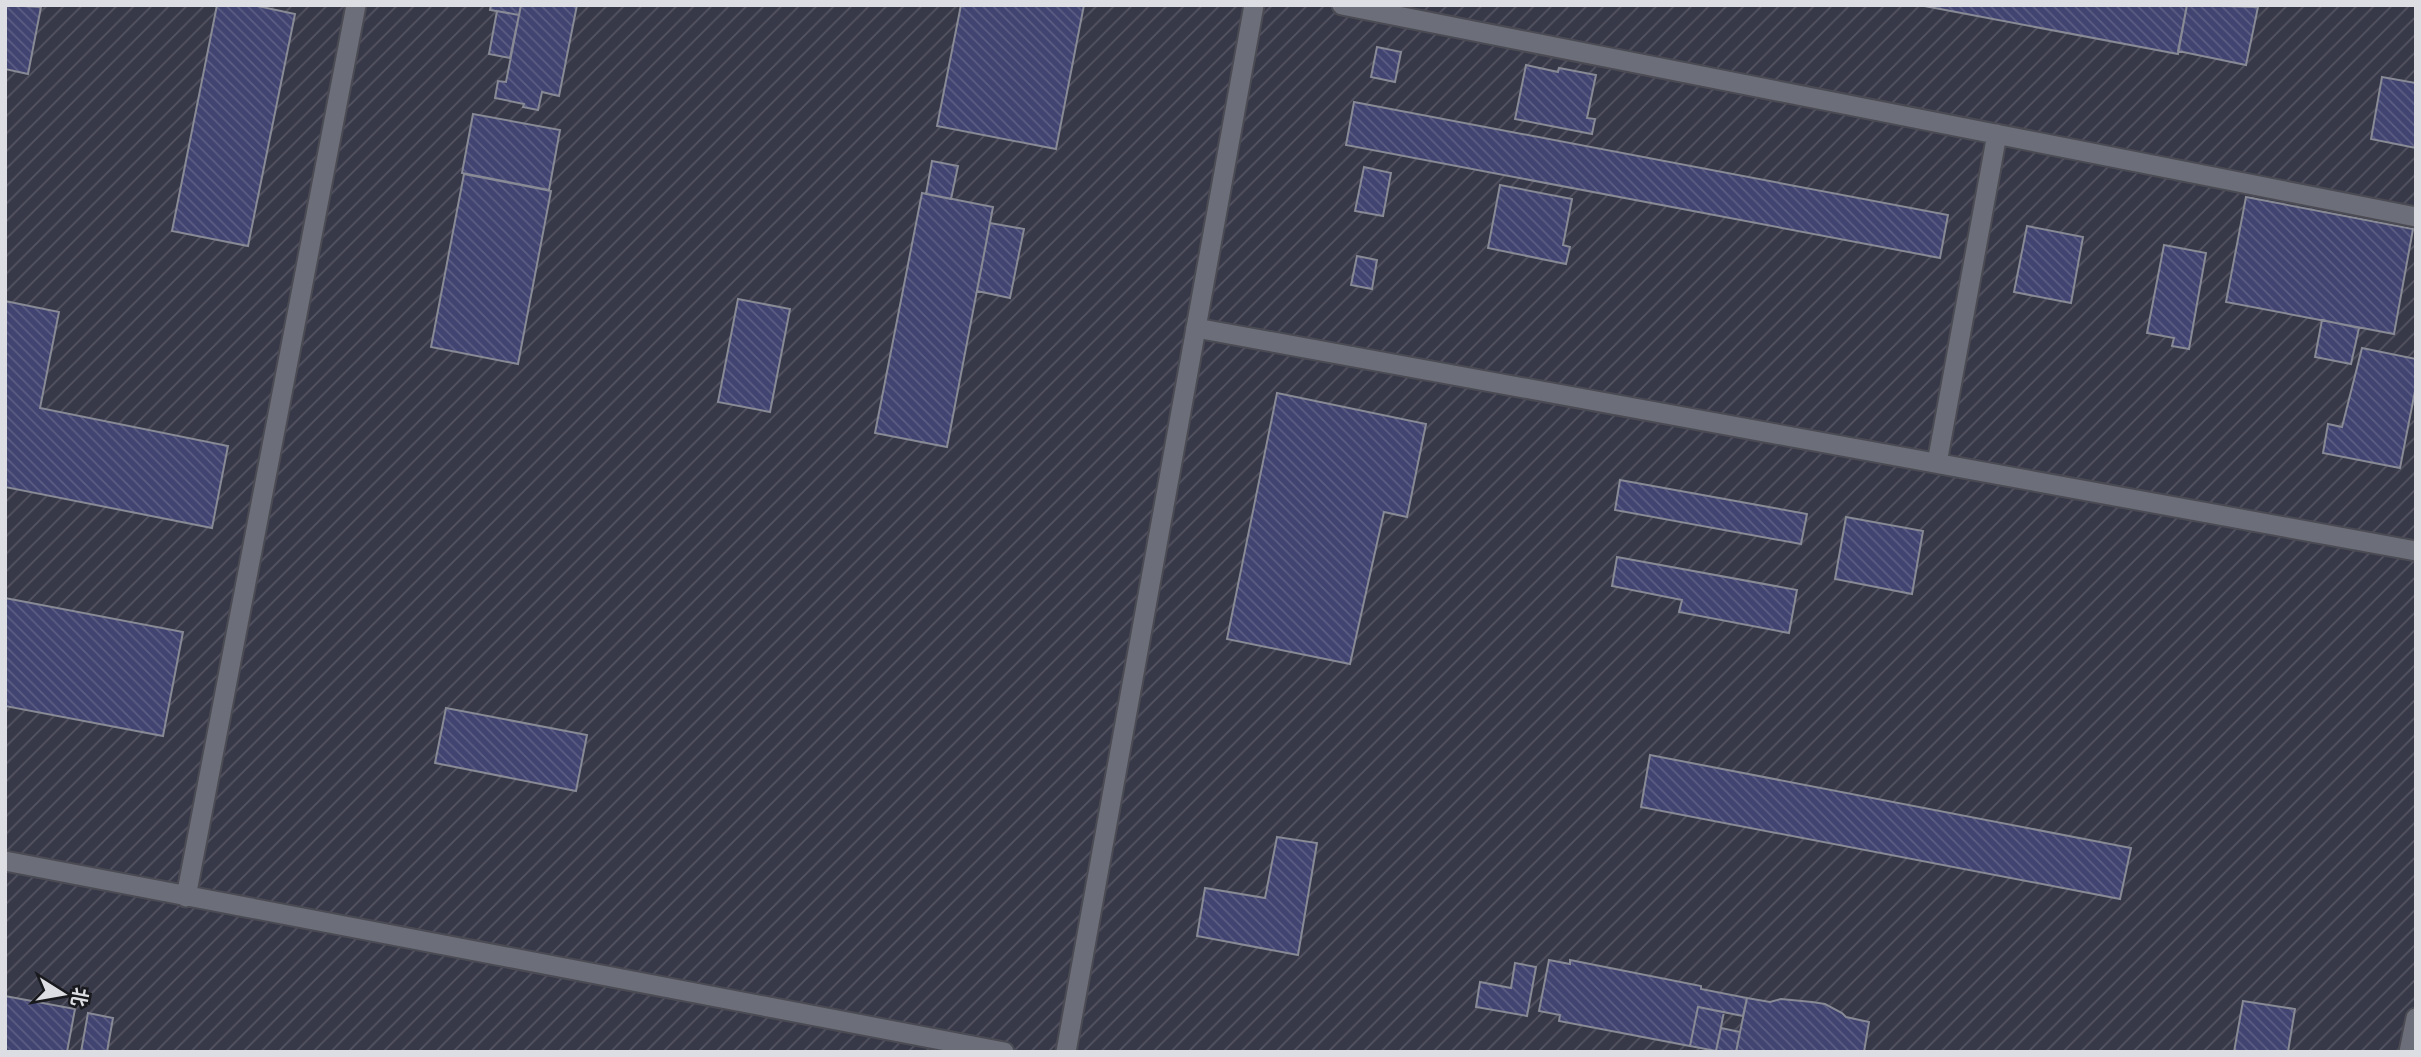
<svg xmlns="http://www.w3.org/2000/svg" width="2421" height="1057" font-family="Cabin,'Noto Sans SC',sans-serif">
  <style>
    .industrial { fill: url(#industrial-furrows) }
    .building { fill: url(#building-back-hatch); stroke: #888a95; stroke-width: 2 }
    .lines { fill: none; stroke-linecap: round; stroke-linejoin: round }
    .service-casing { stroke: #4b4b54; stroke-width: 23 }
    .minor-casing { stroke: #4b4b54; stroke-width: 23 }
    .service { stroke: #6c6e79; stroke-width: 19 }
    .minor { stroke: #6c6e79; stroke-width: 19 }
  </style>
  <defs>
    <pattern id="industrial-furrows" width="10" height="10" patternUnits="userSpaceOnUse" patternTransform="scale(1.75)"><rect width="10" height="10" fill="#373848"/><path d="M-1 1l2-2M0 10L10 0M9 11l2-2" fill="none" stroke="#545462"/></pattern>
    <pattern id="building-back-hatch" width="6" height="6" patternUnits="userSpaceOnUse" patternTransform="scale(1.75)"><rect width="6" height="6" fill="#414370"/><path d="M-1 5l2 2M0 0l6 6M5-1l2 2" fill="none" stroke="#5c5e84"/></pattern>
  </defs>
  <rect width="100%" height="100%" fill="#30303a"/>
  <!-- industrial -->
  <path class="industrial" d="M5 5H2416V1052H5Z"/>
  <!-- building -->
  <path class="building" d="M5 5 41 7 28 74 5 69Z
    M217 5H253L295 14 248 246 172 231Z
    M491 5H521L519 15 490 10Z
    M521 5H577L559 96 542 92 538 110 523 107 524 104 495 98 498 81 506 82Z
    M961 5H1084L1056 149 937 126Z
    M1919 5H2187L2178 54Z
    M2187 5 2258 7 2246 65 2178 51Z
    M497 11 519 15 510 58 489 54Z
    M1377 47 1401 52 1395 82 1371 77Z
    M1526 65 1558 72 1559 68 1596 75 1587 118 1595 119 1592 134 1515 119Z
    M2382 77 2416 83V148L2371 139Z
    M1354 102 1948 215 1940 258 1346 145Z
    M473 114 560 130 549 190 462 173Z
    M932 161 958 166 951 199 926 194Z
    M1364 167 1391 173 1383 216 1355 211Z
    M464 174 551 191 518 364 431 347Z
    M1500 185 1572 199 1563 245 1570 247 1566 264 1488 248Z
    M922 193 993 207 947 447 875 433Z
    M2246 197 2413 229 2394 334 2226 302Z
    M990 223 1024 229 1010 298 977 291Z
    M2027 226 2083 237 2071 303 2014 292Z
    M2164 245 2206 253 2189 349 2172 346 2174 338 2147 333Z
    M1357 256 1377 260 1372 289 1351 285Z
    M738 299 790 309 770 412 718 402Z
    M5 301 59 312 40 408 228 446 212 528 5 487Z
    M2322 320 2359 328 2351 364 2315 357Z
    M2362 348 2416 359V386L2400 468 2323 453 2328 424 2342 427Z
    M1277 393 1426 424 1407 517 1384 512 1350 664 1227 639Z
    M1620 480 1807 514 1801 544 1615 510Z
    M1846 517 1923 531 1912 594 1835 579Z
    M1617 557 1797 590 1789 633 1679 612 1682 600 1612 586Z
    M5 598 183 632 163 736 5 706Z
    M446 708 587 735 576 791 435 763Z
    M1650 755 2131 848 2120 899 1641 807Z
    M1277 837 1317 843 1298 955 1197 936 1205 888 1265 898Z
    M1549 960 1570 964V960L1701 986V989L1747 998 1743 1016 1698 1007 1690 1046 1559 1021 1560 1015 1539 1011Z
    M1515 963 1536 967 1527 1016 1476 1007 1480 982 1511 988Z
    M5 996 75 1009 67 1052H5Z
    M1747 998 1770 1002 1781 999 1812 1002 1825 1004 1842 1013 1846 1017 1869 1022 1864 1052H1736Z
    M2243 1001 2295 1009 2288 1052H2234Z
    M1698 1007 1724 1012 1716 1051 1690 1046Z
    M88 1013 113 1018 107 1052H81Z
    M1721 1028 1740 1032 1736 1052H1709V1050L1716 1051Z"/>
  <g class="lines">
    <!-- service casing -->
    <g class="service-casing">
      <path id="service" d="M1342 5 2416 217
        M1196 328 2416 551
        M1937 463 1997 134"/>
    </g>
    <!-- minor casing -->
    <g class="minor-casing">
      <path id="minor" d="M5 861 1004 1052
        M186 897 356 5
        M1066 1052 1254 5
        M2409 1052 2416 1018"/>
    </g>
    <!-- service -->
    <use href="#service" class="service"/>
    <!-- minor -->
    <use href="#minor" class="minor"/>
  </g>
  <!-- border -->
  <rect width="2421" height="1057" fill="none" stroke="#dddee4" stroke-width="14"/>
  <!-- north arrow -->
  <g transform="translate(63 994) rotate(101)" stroke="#18191d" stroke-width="5" paint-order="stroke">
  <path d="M0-5L12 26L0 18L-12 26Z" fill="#dddee4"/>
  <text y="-10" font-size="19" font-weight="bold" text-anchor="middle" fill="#dddee4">北</text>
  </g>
</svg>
